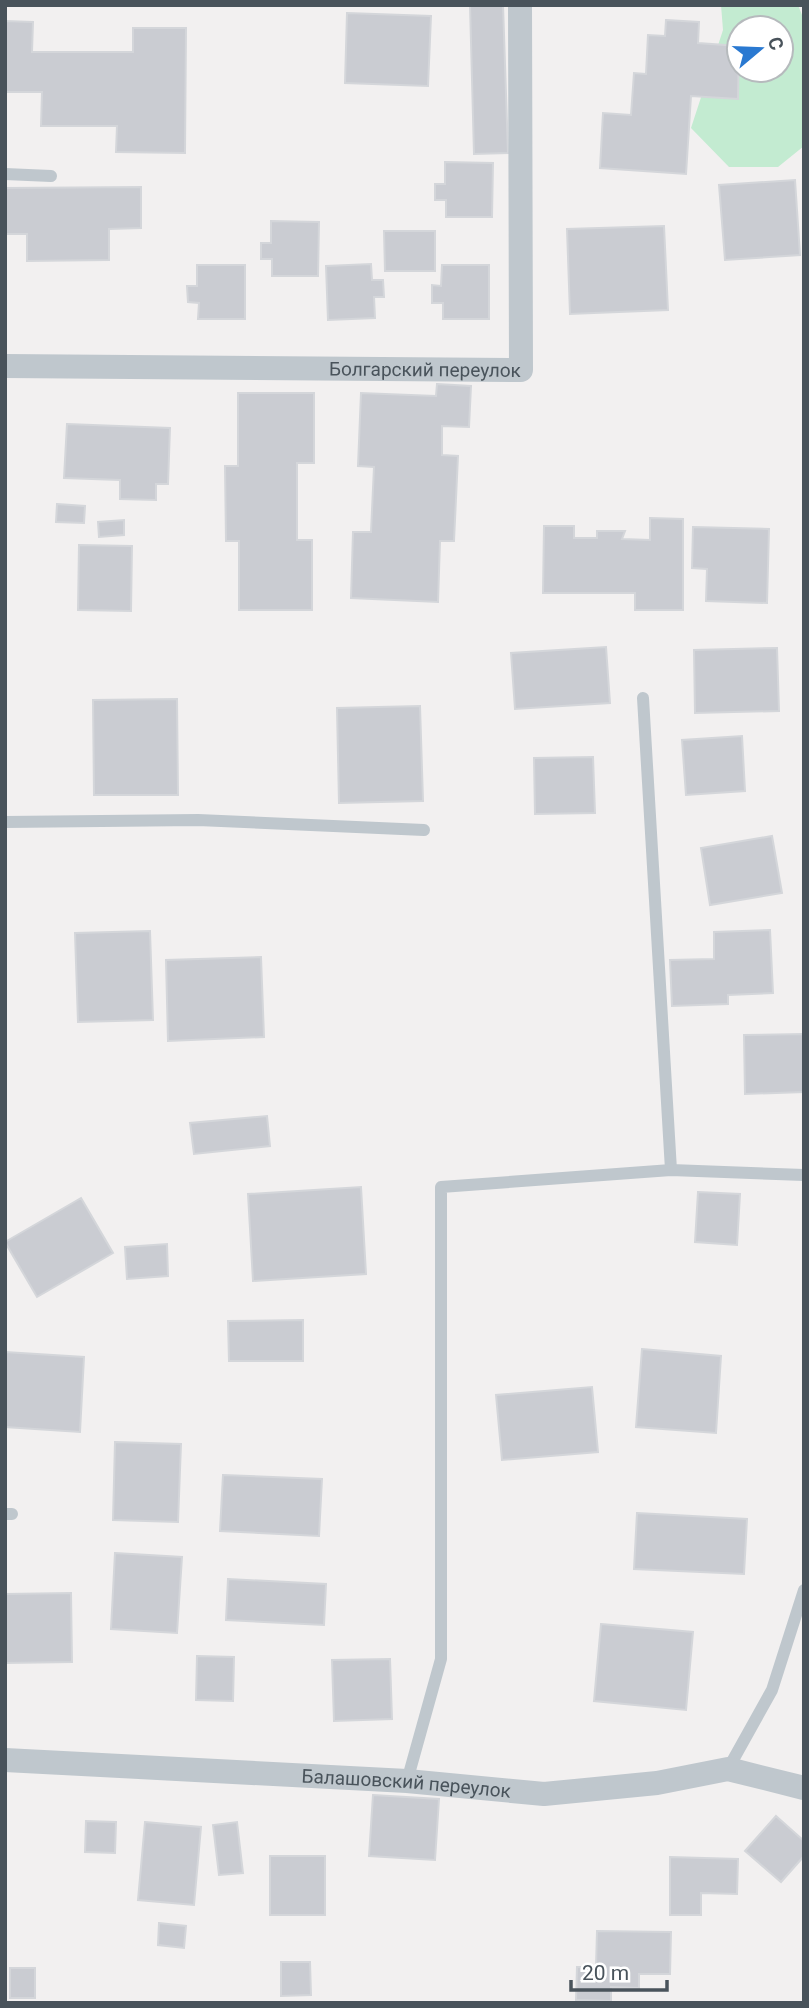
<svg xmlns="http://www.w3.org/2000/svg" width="809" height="2008" font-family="Roboto,sans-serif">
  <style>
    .green { fill: #c3ebd1; fill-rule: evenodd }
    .building { fill: #caccd2; stroke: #d4d6da; stroke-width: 2 }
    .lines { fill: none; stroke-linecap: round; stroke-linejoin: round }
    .lane { stroke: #bfc7cd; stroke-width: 12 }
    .street { stroke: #bfc7cd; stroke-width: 24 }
    .labels { text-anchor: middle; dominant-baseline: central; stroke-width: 5; stroke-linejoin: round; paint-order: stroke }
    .street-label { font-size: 19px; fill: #49535b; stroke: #fff }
  </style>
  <rect width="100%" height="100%" fill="#f2f0f0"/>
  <!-- green -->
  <path class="green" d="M721 5H798L804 20V146L778 167H729L691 128 723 30ZM739 28H781V70H739Z"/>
  <!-- building -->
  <path class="building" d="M470 5H503L508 153 474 154Z
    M347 13 431 16 428 86 345 83Z
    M666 20 699 22 698 43 739 46 738 99 691 96 686 174 600 168 603 113 631 115 634 73 646 74 648 35 665 36Z
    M5 21 33 22 32 52H133V28H186L185 153 116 152 117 126H41L42 92H5Z
    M445 162 493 163 492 217H446V200H435V184H445Z
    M795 180 800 255 725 260 719 185Z
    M141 187V228L109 229V260L27 261V234H5V188Z
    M271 221 319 222 318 276H272V259H261V243H271Z
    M664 226 668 310 570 314 567 229Z
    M384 231H435V271H385Z
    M371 264 372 280H383L384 297H374L375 318 328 320 326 266Z
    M197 265H245V319H198L199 303 188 302 187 286H197Z
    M442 265H489V319H443V303H432V285L441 286Z
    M437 384 471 386 469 427 442 426V455L458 456 454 541H440L438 602 351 598 353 532H371L374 467 358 466 361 393 436 396Z
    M238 393H314V463H297V540H312V610H239V541H226L225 466H238Z
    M67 424 170 428 168 484H156V500L120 499V480L64 478Z
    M57 504 85 506 84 523 56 522Z
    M650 518 683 519V610H635V593H543L544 526H574V538H597V531H625L622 539 650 540Z
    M124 520V535L99 537 98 522Z
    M693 527 769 529 767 603 706 601 707 569 692 568Z
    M79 545 132 546 131 611 78 610Z
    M606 647 610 703 515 709 511 653Z
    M777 648 779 711 695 713 694 650Z
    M177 699 178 795H94L93 700Z
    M420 706 423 801 339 803 337 708Z
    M742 736 745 791 686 795 682 740Z
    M593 757 595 813 535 814 534 758Z
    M772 836 782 893 710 905 701 848Z
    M770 930 773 993 728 995V1004L672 1006 670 960 714 959V932Z
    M150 931 153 1020 78 1022 75 933Z
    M261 957 264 1037 168 1041 166 960Z
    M804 1034V1092L745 1094 744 1035Z
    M267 1116 270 1146 194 1154 190 1123Z
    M361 1187 366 1274 253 1281 248 1194Z
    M698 1192 740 1194 737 1245 695 1242Z
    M81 1198 113 1253 37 1297 5 1242Z
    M167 1244 168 1276 127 1279 125 1247Z
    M303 1320V1361H229L228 1321Z
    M642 1349 721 1356 716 1433 636 1427Z
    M5 1352 84 1357 80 1432 5 1427Z
    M592 1387 598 1452 502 1460 496 1395Z
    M115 1442 181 1444 178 1522 113 1520Z
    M223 1475 322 1479 319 1536 220 1531Z
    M637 1513 747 1519 744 1574 634 1569Z
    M115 1553 182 1557 177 1633 111 1629Z
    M228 1579 326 1584 324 1625 226 1620Z
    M71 1593 72 1662 5 1663V1594Z
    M601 1624 693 1632 686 1710 594 1701Z
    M197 1656 234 1657 233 1701 196 1700Z
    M390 1659 392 1719 334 1721 332 1660Z
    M373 1795 439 1799 435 1860 369 1856Z
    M776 1816 804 1841V1856L781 1882 745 1851Z
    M86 1821 116 1822 115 1853 85 1852Z
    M145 1822 201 1827 194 1905 138 1900Z
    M237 1822 243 1873 219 1875 213 1825Z
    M270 1856H325V1915H270Z
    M670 1857 738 1859 737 1894 701 1893V1915H670Z
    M159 1923 186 1926 184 1948 158 1945Z
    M597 1931 671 1932 670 1974H639V1988L611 1987V2001L576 2000 577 1967H596Z
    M281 1962H310L311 1995 281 1996Z
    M10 1968H35V1998H10Z"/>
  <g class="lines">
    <!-- lane -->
    <path class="lane" d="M5 174 51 176
      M643 698 671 1170
      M5 822 198 820 424 830
      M5 1514H12
      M728 1769 772 1690 804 1590
      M407 1781 441 1659V1187L671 1170 804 1175"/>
    <!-- street -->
    <g class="street">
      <path id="s1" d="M5 366 521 370 520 5"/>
      <path id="s2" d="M5 1760 407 1781 544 1794 657 1783 728 1769 804 1788"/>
    </g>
  </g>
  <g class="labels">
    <!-- street labels -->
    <g class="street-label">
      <text stroke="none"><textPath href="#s1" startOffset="420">Болгарский переулок</textPath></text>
      <text stroke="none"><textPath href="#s2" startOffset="402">Балашовский переулок</textPath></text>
    </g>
  </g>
  <!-- border -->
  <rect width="809" height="2008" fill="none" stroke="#49535b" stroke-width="14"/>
  <!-- north arrow -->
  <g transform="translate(760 49) rotate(71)"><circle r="33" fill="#ffffff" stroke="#b6babd" stroke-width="2"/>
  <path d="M0-5L12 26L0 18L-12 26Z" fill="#2a79d1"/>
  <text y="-10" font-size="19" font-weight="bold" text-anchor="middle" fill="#49535b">С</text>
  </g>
  <!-- scale -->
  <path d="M571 1980v10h96v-10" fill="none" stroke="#49535b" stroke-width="3.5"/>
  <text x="582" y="1980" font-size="21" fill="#49535b" stroke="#ffffff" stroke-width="5" paint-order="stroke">20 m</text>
</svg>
